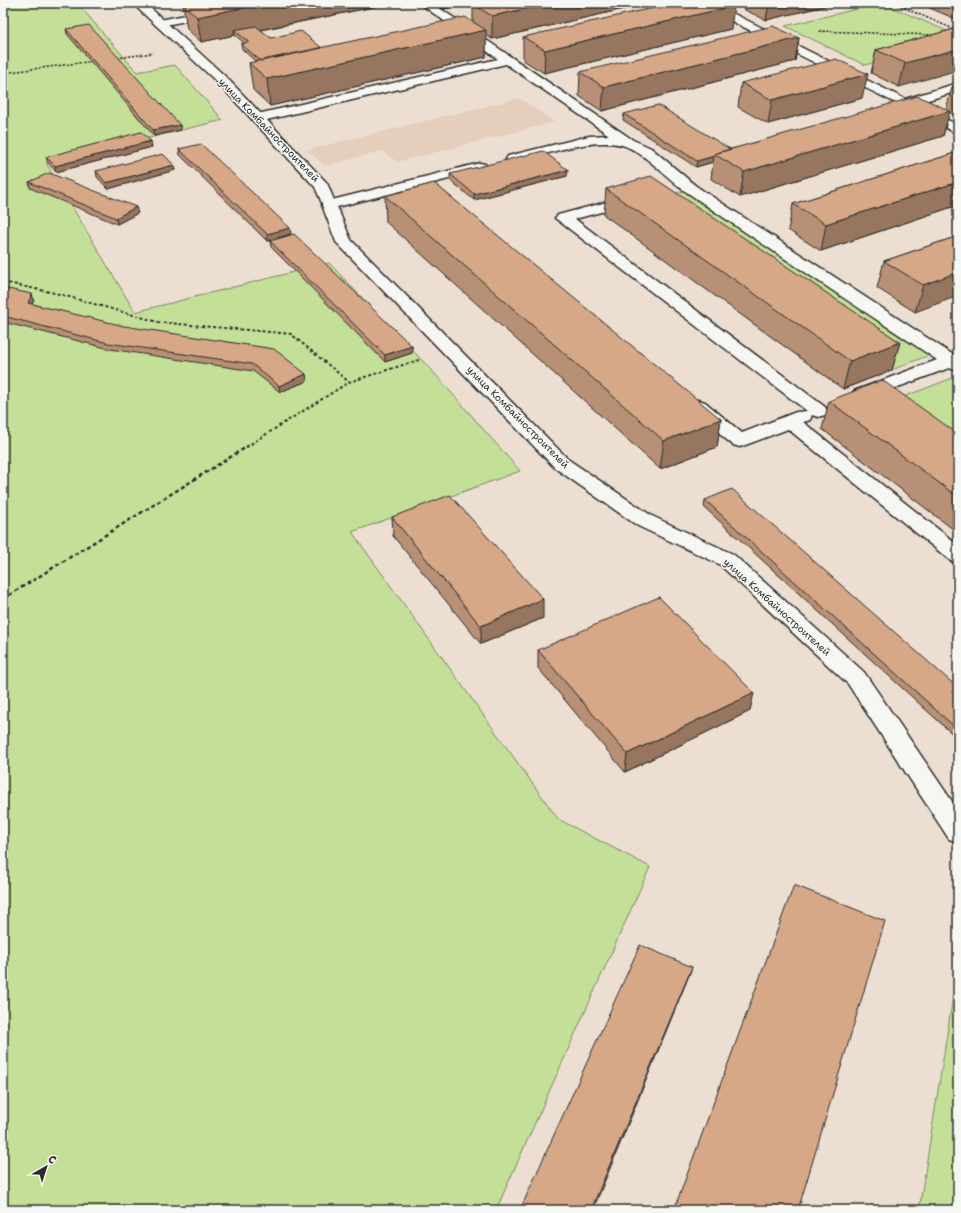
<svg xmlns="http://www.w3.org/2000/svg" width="961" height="1213" font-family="'Shantell Sans',sans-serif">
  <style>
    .built { fill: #e5cebc }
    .green { fill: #c4e098; stroke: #788662 }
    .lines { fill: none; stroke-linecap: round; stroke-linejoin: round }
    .lane-casing { stroke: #2b2b2b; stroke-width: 3 }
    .street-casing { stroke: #2b2b2b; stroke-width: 3 }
    .path-far2 { stroke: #2b2b2b; stroke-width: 1.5; stroke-dasharray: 2.5 1.5; stroke-linecap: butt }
    .path-far1 { stroke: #2b2b2b; stroke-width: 2; stroke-dasharray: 3 2.5; stroke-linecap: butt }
    .path { stroke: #2b2b2b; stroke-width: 2.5; stroke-dasharray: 4 3; stroke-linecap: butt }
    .lane { fill: #f6f6f2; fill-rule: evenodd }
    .street { fill: #f6f6f2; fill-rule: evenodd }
    .wall { fill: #b89074; stroke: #2b2b2b }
    .shaded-wall { fill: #96765e; stroke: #2b2b2b }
    .building { fill: #d6a887; stroke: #2b2b2b }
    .labels { text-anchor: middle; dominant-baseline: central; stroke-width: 3; stroke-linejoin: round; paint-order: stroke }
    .street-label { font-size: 10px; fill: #2b2b2b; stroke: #f6f6f2 }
  </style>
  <rect width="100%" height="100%" fill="#ecdfd2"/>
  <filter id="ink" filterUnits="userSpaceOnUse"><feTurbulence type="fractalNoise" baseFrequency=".025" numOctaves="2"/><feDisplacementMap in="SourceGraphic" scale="8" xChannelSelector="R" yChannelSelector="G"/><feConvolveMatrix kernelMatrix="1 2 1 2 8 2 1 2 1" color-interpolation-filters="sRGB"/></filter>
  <g filter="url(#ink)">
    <!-- built -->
    <path class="built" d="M519 98 555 122 397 162 383 151 325 166 307 150Z"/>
    <!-- green -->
    <path class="green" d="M3 3H77L137 72 175 65 223 120 46 163 135 312 329 263 435 374 520 471 352 532 558 819 650 867 496 1210H3Z
      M882 3 958 36V40L865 65 785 26Z
      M691 189 937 352 892 370 649 201Z
      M958 376V470L874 408Z
      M958 965V1210H919Z"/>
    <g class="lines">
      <!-- lane casing -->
      <g class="lane-casing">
        <path id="lane" d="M247 3H271L265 6 160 26 156 25 154 23 156 21 160 20Z
          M419 3H432L633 140 651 148 696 186 958 358V371L949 368 866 399 860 400 854 399 851 395 854 391 937 360C854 304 770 250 688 193 668 180 644 151 622 145 591 137 544 155 513 163L508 162 506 159 508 156 589 136 609 135 506 64 258 122 253 121 251 118 253 115 498 59Z
          M697 3H712L905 99 958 83V91L915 104 958 125V134L699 5Z
          M480 163 485 164 487 167 485 170 337 207 351 240 569 460 652 516 733 554 864 672 958 810V842L949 839 848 684 719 564 638 526 555 468 336 242 322 205 324 202Z
          M633 195 638 196 640 199 638 202 575 219 825 407 827 411 825 415 818 417 812 415 810 420 803 422 958 545V563L951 561 788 429 740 447 733 445 691 410 689 406 691 402 698 400 705 402 742 433 796 412 807 411 555 218 558 215Z"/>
      </g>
      <!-- street casing -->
      <g class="street-casing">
        <path id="street" d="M132 3H145L226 77 327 183 336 205 334 208 329 209 324 208 315 187 218 83Z"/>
      </g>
      <!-- path-far2 -->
      <path class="path-far2" d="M893 3 958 31
        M819 31 934 35
        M117 58 153 53
        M3 73 94 61"/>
      <!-- path-far1 -->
      <path class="path-far1" d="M3 282 59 294 158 322 291 334 349 382
        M246 447 349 382 419 360"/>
      <!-- path -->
      <path class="path" d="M3 599 248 446"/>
      <!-- lane -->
      <use href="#lane" class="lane"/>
      <!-- street -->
      <use href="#street" class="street"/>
    </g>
    <!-- wall -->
    <path class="wall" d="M186 3H393L261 30 271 38 322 48 473 22V4L650 3 492 39 486 35V57L270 106 253 90 249 63 256 62 242 49 241 44 244 43 235 35 201 42 187 29 183 4Z
      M435 3H470L444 9Z
      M743 3H838L766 20 743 9Z
      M918 3H958V20Z
      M958 28 899 87 871 73 876 50Z
      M66 29 181 130 154 136 67 34Z
      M731 29 544 73 523 60V37Z
      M799 38 795 61 602 111 579 96 580 72Z
      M741 83 862 98 768 124 738 107Z
      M958 85V117L949 112 943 136 740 197 711 179 713 162 696 167 623 120 624 114 730 149 946 110 952 87Z
      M152 147 56 172 48 163 46 157Z
      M179 149 291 234 267 241 180 155Z
      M958 152V205L821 251 788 230 793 204Z
      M174 165 175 170 108 189 97 177 96 171Z
      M450 174 567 176 474 200 450 180Z
      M29 182 138 213 117 224 30 188Z
      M606 189 900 342 892 370 843 389 604 215Z
      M385 196 721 419 717 447 660 469 386 222Z
      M958 236 915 312 877 288 884 261Z
      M270 241 412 346V353L385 362 271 247Z
      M3 288 34 300 32 304 306 374 307 381 280 392 253 371 110 349 3 322Z
      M829 401 958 434V533L822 429Z
      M705 500 958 688V739L704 507Z
      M392 517 543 618 481 644 393 536Z
      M538 650 750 711 625 772 538 668Z"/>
    <!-- shaded-wall -->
    <path class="shaded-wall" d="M266 3H393L239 34 234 30 235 35 201 42 197 17Z
      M444 3H470L444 9Z
      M552 3H650L492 39V16Z
      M769 3H838L766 20Z
      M734 6 731 29 544 73 545 50Z
      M486 30V57L270 106 267 79Z
      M799 38 795 61 602 111 604 87Z
      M958 49V70L899 87 905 63Z
      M868 74 862 98 768 124 772 100Z
      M950 111 943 136 740 197 744 172Z
      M180 125 181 130 154 136 153 130Z
      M151 141 152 147 56 172 55 166Z
      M714 156 713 162 696 167 697 161Z
      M174 165 175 170 108 189 106 183Z
      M568 170 567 176 474 200V194Z
      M958 182V205L821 251 826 224Z
      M136 207 138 213 117 224 116 218Z
      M290 228 291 234 267 241V234Z
      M958 272V296L915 312 923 285Z
      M32 294 34 300 29 309 28 303Z
      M900 342 892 370 843 389 850 361Z
      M412 346V353L385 362V355Z
      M306 374 307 381 280 392 279 386Z
      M721 419 717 447 660 469 664 441Z
      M543 599V618L481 644V626Z
      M754 693 750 711 625 772 627 754Z
      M692 967 690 973 593 1210H591Z"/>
    <!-- building -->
    <path class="building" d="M186 3H266L197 17 183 4Z
      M479 3H552L492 16 473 4Z
      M675 3H727L734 6 545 50 523 37Z
      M465 17 486 30 267 79 249 63Z
      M89 25 180 125 153 130 66 29Z
      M256 26 271 38 301 31 322 48 261 61 241 44 249 42 234 30Z
      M773 26 799 38 604 87 580 72Z
      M958 28V49L905 63 876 50Z
      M836 59 868 74 772 100 741 83Z
      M958 85V89L952 87Z
      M918 96 950 111 744 172 714 154Z
      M658 105 730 149 714 154V156L697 161 624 114Z
      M141 132 151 141 55 166 46 157Z
      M201 144 290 228 267 234 179 149Z
      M543 151 568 170 474 194 450 174Z
      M958 152V182L826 224 793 204Z
      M163 154 174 165 106 183 96 171Z
      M49 173 136 207 116 218 29 182Z
      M651 176 900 342 850 361 606 189Z
      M434 183 721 419 664 441 385 196Z
      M294 234 412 346 385 355 270 241Z
      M958 236V272L923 285 884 261Z
      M3 288 32 294 28 303 124 326 274 349 306 374 279 386 252 364 108 343 3 316Z
      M882 380 958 434V497L829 401Z
      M732 489 958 688V730L705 500Z
      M450 495 543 599 481 626 392 517Z
      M659 597 754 693 627 754 538 650Z
      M794 885 885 921 798 1210H674Z
      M640 945 692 967 591 1210H520Z"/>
  </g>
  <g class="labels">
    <!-- street labels -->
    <g class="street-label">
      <text transform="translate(269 130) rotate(46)">улица Комбайностроителей</text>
      <text transform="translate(518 417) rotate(45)">улица Комбайностроителей</text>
      <text transform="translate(777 607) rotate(42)">улица Комбайностроителей</text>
    </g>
  </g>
  <!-- margin -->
  <rect width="961" height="1213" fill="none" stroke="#f6f6f2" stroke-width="16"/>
  <rect x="8" y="8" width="945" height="1197" fill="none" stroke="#2b2b2b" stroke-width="1.5" filter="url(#ink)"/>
  <!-- north arrow -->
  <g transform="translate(46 1167) rotate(39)" stroke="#f6f6f2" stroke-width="3" paint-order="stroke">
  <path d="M0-3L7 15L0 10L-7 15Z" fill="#2b2b2b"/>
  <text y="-6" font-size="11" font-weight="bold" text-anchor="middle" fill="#2b2b2b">С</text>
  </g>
</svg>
